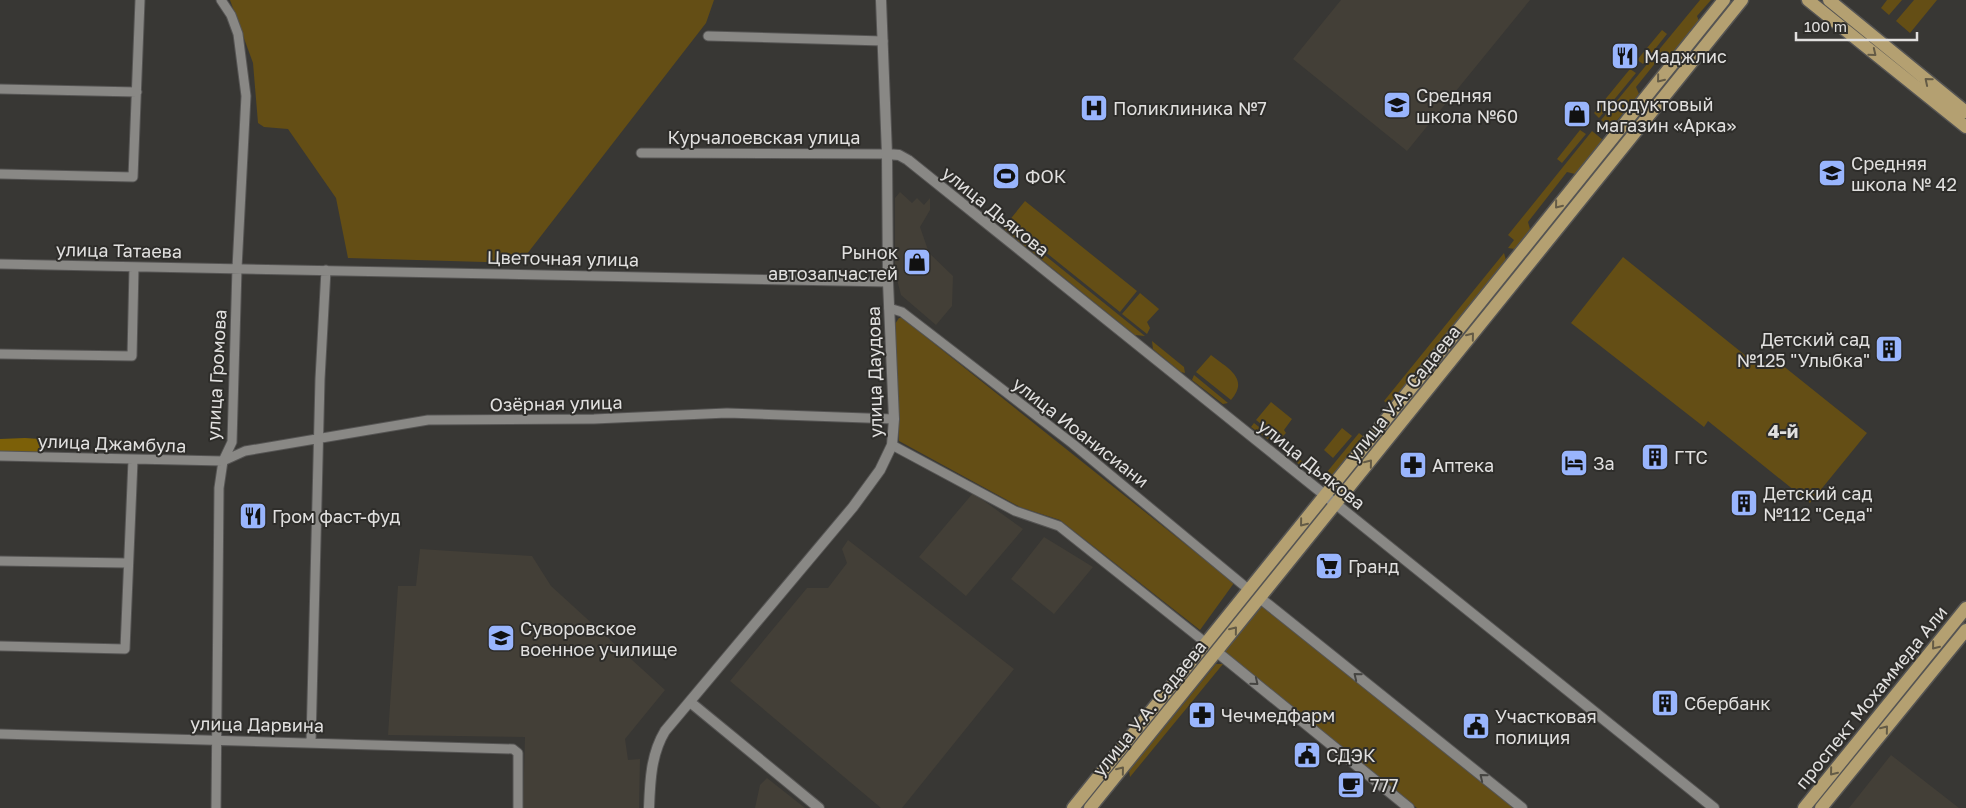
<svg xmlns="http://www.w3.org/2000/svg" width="1966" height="808" font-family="'Golos Text',sans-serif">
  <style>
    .built { fill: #433f37 }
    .green { fill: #644e15 }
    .forest { fill: #7c6008 }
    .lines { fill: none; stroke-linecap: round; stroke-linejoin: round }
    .minor-casing { stroke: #555453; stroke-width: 11 }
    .tertiary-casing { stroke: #555453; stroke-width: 12 }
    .primary-casing { stroke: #555453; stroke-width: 15 }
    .minor { stroke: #898885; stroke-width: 9 }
    .tertiary { stroke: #898885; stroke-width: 10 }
    .primary { stroke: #b4a071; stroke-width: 12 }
    .oneway { stroke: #645b46 }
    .oneway2 { stroke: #454441 }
    .labels { text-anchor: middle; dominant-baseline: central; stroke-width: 4; stroke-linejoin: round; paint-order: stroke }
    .poi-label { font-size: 18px; fill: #e1e0df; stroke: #2e2d2a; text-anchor: start }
    .street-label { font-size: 18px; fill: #e1e0df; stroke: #2e2d2a }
    .neighbourhood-label { font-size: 19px; font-weight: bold; fill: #e1e0df; stroke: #2e2d2a }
  </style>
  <rect width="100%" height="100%" fill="#383734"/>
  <!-- built -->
  <path class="built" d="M1341 0H1530L1407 151 1293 59Z
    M900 192 912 203 917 198 924 205 930 198V210L920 227 929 253 953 276 952 306 936 325 901 295 895 272V198Z
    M973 493 1023 529 966 596 919 557Z
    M1044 537 1093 567 1054 614 1011 579Z
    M848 540 1014 669 902 808H881L730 681 807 588H828L847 563 842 549Z
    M420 549 532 556 551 586 665 690 625 739 628 760 640 759 639 808H523L525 737 388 735 398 586H416Z
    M1891 755 1959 808H1849Z
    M767 778 805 808H755L760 785Z"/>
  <!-- green -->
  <path class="green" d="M230 0H714L706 23 520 263 348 258 336 198 288 129 264 127 258 123 253 63Z
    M1700 0H1711L1697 16 1699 21 1664 63 1657 61 1636 87 1639 94 1614 124 1607 125 1601 120Z
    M1887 0H1902L1889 15 1881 8Z
    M1914 0H1937L1910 33 1896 21Z
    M1662 30 1667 34 1643 64 1637 60Z
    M1630 69 1636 73 1599 118 1594 113Z
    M1580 130 1586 134 1562 163 1557 159Z
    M1592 131 1603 140 1575 174 1567 172 1528 222 1530 229 1515 249 1508 248 1514 240 1508 235Z
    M1025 201 1137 291 1120 312 1008 222Z
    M1006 224 1145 336 1135 335 1005 230Z
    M1504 253 1506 260 1389 405 1384 401Z
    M1623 257 1756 364 1777 361 1867 433 1810 503 1708 421 1704 427 1571 323Z
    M1140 293 1159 309 1147 322 1150 328 1147 334 1122 314Z
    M899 318H902L1234 583 1200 630 1060 520 1020 507 899 441 895 324Z
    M1152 341 1184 367 1185 373 1181 372 1153 349Z
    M1211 355C1227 368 1250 378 1231 400L1196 372Z
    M1194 375 1228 403 1223 404 1192 380Z
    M1271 402 1292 419 1284 430 1286 433 1280 439 1256 420Z
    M1254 423 1278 442 1273 443 1251 427Z
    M1342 428 1352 436 1333 458 1324 450Z
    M1359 433 1364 437 1331 478 1327 472Z
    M1294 455 1320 475 1317 479 1291 458Z
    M1263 605 1515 808H1417L1224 653Z
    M1216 664H1223L1130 777 1129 771Z"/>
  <!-- forest -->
  <path class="forest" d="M25 438 40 439 47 443V447L36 453 0 452V439Z"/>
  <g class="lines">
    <!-- minor casing -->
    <g class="minor-casing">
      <path id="minor" d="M708 36 883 41
        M0 89 137 92
        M641 153 887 154
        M0 174 133 177 140 0
        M0 264 888 282
        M889 308 902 312 1073 444 1248 589
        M0 354 132 356 134 267
        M892 445 1015 511 1059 526 1206 643
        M0 456 223 461 245 451 428 420 594 419 727 413 894 419
        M0 561 127 563
        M0 646 125 649 133 460
        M0 734 513 749 518 753V808
        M311 742 320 379 326 270
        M216 808 219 488 223 461 232 442 237 268 246 96 238 34 231 15 221 0"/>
    </g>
    <!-- tertiary casing -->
    <g class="tertiary-casing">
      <path id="tertiary" d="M887 154 899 155 908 160 1714 808
        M1260 598 1522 808
        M1217 652 1409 808
        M690 702 819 808
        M649 808C650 781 651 754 665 731L853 507 880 470 892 445 894 419 888 282 887 154 881 0"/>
    </g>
    <!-- primary casing -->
    <g class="primary-casing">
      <path id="primary" d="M1808 0 1966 127
        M1829 0 1966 112
        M1073 808 1724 0
        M1090 808 1742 0
        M1804 808 1966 608
        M1821 808 1966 630"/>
    </g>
    <!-- minor -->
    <use href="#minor" class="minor"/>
    <!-- tertiary -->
    <use href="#tertiary" class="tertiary"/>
    <!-- primary -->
    <use href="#primary" class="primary"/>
  </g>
  <!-- one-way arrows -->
  <defs><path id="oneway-chevron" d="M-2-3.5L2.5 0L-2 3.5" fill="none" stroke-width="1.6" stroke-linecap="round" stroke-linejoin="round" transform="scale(1.25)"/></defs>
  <g class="oneway">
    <use href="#oneway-chevron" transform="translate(1873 53) rotate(39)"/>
    <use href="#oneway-chevron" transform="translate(1660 79) rotate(129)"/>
    <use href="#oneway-chevron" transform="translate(1928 81) rotate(-140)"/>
    <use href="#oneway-chevron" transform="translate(1558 205) rotate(129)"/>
    <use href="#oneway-chevron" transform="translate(1471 336) rotate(-51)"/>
    <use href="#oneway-chevron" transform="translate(1369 463) rotate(-51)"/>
    <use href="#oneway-chevron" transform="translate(1303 523) rotate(129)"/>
    <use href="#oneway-chevron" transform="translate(1234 630) rotate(-51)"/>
    <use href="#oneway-chevron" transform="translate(1935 646) rotate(129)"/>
    <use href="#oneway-chevron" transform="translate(1885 729) rotate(-51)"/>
    <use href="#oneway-chevron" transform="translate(1121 770) rotate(-51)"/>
    <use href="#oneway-chevron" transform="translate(1833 772) rotate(129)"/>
  </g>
  <g class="oneway2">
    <use href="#oneway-chevron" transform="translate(1357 676) rotate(-141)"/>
    <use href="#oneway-chevron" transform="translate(1255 682) rotate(39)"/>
    <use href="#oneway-chevron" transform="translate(1483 777) rotate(-141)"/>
  </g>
  <!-- icons -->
  <defs>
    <g id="restaurant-square" transform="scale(1.4375)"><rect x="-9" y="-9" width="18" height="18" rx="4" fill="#99b5fd" stroke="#2e2d2a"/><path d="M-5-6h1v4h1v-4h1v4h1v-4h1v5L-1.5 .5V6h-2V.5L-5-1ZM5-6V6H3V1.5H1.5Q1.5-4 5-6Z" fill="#111"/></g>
    <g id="school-square" transform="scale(1.4375)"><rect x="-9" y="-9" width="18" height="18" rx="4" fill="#99b5fd" stroke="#2e2d2a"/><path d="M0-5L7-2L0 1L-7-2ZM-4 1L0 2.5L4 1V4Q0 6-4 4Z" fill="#111"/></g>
    <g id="hospital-square" transform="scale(1.4375)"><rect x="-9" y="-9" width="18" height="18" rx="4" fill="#99b5fd" stroke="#2e2d2a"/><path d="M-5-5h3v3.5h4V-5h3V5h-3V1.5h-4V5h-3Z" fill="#111"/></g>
    <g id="shop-square" transform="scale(1.4375)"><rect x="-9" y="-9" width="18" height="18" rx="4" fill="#99b5fd" stroke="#2e2d2a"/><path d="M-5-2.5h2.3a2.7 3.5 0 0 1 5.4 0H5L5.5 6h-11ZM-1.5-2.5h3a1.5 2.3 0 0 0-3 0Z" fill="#111"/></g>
    <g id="stadium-square" transform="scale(1.4375)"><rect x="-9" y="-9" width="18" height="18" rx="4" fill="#99b5fd" stroke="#2e2d2a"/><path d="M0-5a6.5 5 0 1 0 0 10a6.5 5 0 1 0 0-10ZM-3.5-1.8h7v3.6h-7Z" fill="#111"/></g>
    <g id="building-square" transform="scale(1.4375)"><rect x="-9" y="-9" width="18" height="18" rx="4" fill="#99b5fd" stroke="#2e2d2a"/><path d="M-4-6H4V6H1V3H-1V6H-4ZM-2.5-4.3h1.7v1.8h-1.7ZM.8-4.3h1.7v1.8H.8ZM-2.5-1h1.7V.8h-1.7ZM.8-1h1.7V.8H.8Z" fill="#111"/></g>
    <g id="hotel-square" transform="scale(1.4375)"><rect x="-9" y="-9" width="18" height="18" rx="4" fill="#99b5fd" stroke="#2e2d2a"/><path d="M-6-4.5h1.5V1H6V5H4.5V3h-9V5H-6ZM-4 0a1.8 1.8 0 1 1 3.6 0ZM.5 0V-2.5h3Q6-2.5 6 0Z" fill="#111"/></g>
    <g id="pharmacy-square" transform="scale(1.4375)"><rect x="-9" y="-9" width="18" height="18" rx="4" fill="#99b5fd" stroke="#2e2d2a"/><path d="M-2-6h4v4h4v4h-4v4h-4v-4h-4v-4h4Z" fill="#111"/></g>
    <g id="supermarket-square" transform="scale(1.4375)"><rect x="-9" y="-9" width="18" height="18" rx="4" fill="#99b5fd" stroke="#2e2d2a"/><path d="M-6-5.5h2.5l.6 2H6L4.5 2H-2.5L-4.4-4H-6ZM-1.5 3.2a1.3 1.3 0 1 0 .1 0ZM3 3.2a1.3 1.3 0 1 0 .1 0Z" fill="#111"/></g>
    <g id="university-square" transform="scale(1.4375)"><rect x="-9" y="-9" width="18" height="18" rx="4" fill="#99b5fd" stroke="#2e2d2a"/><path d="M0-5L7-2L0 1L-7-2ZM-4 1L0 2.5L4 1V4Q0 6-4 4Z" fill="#111"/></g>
    <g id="civic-square" transform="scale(1.4375)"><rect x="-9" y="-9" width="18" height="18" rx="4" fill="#99b5fd" stroke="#2e2d2a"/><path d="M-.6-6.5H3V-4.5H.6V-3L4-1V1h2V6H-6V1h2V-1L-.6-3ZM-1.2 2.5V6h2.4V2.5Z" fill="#111"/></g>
    <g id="cafe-square" transform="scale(1.4375)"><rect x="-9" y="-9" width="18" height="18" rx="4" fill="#99b5fd" stroke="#2e2d2a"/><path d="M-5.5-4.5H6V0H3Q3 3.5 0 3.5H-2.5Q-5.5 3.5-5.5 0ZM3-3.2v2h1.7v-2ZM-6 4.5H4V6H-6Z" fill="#111"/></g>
  </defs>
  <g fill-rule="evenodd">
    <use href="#restaurant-square" x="1625" y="56"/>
    <use href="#school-square" x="1397" y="105"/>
    <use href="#hospital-square" x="1094" y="108"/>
    <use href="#shop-square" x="1577" y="114"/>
    <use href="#school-square" x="1832" y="173"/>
    <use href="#stadium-square" x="1006" y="176"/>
    <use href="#shop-square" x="917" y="262"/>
    <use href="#building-square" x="1889" y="349"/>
    <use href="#building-square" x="1655" y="457"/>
    <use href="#hotel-square" x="1574" y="463"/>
    <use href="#pharmacy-square" x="1413" y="465"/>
    <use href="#building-square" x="1744" y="503"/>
    <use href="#restaurant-square" x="253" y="516"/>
    <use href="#supermarket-square" x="1329" y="566"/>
    <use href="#university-square" x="501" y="638"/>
    <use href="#building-square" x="1665" y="703"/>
    <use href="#pharmacy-square" x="1202" y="715"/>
    <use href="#civic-square" x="1476" y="726"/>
    <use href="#civic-square" x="1307" y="755"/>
    <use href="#cafe-square" x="1351" y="785"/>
  </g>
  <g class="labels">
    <!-- poi labels -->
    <g class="poi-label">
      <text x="1644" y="56">Маджлис</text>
      <text x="1416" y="95">Средняя<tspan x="1416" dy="21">школа №60</tspan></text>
      <text x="1596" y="104">продуктовый<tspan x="1596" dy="21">магазин «Арка»</tspan></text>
      <text x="1113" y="108">Поликлиника №7</text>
      <text x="1851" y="163">Средняя<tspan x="1851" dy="21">школа № 42</tspan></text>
      <text x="1025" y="176">ФОК</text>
      <text x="898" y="252" text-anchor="end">Рынок<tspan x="898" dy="21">автозапчастей</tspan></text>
      <text x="1870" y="339" text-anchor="end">Детский сад<tspan x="1870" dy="21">№125 "Улыбка"</tspan></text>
      <text x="1674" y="457">ГТС</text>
      <text x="1593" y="463">За</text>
      <text x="1432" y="465">Аптека</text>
      <text x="1763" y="493">Детский сад<tspan x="1763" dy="21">№112 "Седа"</tspan></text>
      <text x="272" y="516">Гром фаст-фуд</text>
      <text x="1348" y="566">Гранд</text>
      <text x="520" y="628">Суворовское<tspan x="520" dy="21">военное училище</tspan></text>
      <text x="1684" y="703">Сбербанк</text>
      <text x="1221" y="715">Чечмедфарм</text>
      <text x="1495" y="716">Участковая<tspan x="1495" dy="21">полиция</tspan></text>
      <text x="1326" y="755">СДЭК</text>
      <text x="1370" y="785">777</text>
    </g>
    <!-- street labels -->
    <g class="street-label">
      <text x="764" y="137">Курчалоевская улица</text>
      <text transform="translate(996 211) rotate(39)">улица Дьякова</text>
      <text transform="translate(119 250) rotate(1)">улица Татаева</text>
      <text transform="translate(563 258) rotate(1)">Цветочная улица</text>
      <text transform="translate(874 372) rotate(-91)">улица Даудова</text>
      <text transform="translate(216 375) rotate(-87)">улица Громова</text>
      <text transform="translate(1403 393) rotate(-51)">улица У.А. Садаева</text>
      <text transform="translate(556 403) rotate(-1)">Озёрная улица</text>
      <text transform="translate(1081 432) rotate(38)">улица Иоанисиани</text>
      <text transform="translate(112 443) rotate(2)">улица Джамбула</text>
      <text transform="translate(1312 464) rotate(39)">улица Дьякова</text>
      <text transform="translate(1871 697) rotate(-51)">проспект Мохаммеда Али</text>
      <text transform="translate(1149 708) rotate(-51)">улица У.А. Садаева</text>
      <text transform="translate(257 724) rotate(1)">улица Дарвина</text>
    </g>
    <!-- neighbourhood labels -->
    <g class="neighbourhood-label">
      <text x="1783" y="430">4-й</text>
    </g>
  </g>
  <!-- scale -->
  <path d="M1796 32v8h121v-8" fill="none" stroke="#e1e0df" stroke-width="2.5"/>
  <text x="1804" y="32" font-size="15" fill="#e1e0df" stroke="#2e2d2a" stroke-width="4" paint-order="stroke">100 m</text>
</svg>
